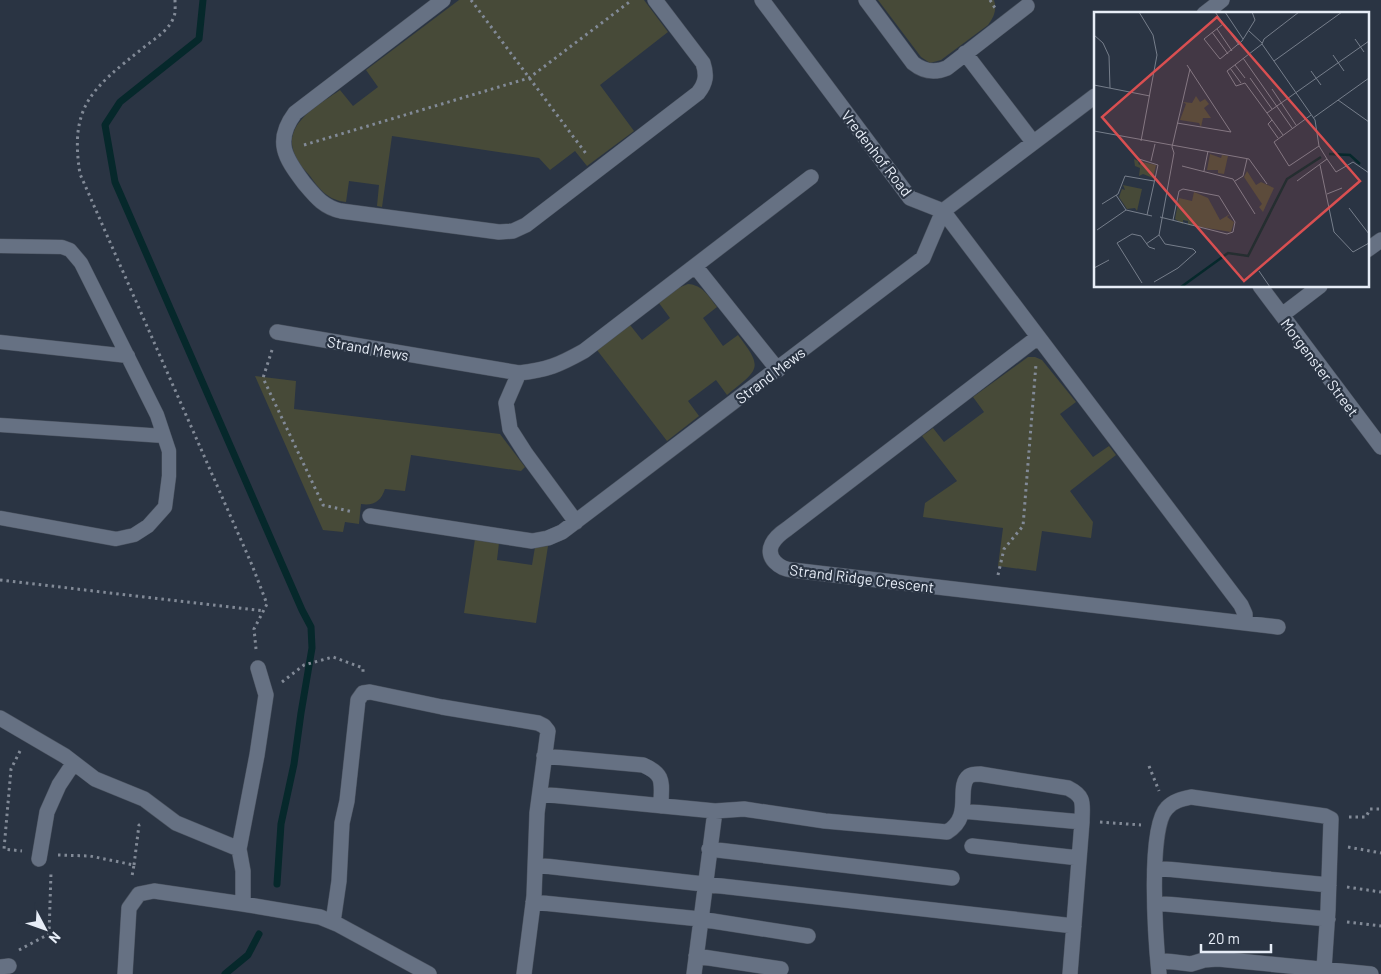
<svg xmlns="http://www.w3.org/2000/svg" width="1381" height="974" font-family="Barlow,sans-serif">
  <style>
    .green { fill: #474a38 }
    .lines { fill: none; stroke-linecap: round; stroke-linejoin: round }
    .stream { stroke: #06282b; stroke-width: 7 }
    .lane-casing { stroke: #4a525f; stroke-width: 15 }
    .street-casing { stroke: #4a525f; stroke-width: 16 }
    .path { stroke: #828a97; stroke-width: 3; stroke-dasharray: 2.5 4; stroke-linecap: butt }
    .lane { stroke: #667183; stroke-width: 14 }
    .street { stroke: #667183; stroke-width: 15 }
    .labels { text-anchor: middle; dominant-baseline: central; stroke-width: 4.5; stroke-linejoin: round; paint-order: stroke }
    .street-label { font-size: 15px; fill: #e7edf7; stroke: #2a3443 }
    .inset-river { fill: none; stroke: #06282b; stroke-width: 2.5 }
    .inset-road { fill: none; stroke: #767e8b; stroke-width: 1 }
    .view { fill: #d94f51; fill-opacity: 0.15; stroke: #d94f51; stroke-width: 2.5 }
    .inset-edge { fill: none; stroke: #e7edf7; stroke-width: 2.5 }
  </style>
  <rect width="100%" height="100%" fill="#2a3443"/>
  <!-- green -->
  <path class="green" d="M459 0H644L668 32 600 85 634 131 587 166 575 151 550 170 539 158 392 136 382 207 377 206 379 185 349 181 346 202C328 200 320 190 310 176 305 170 299 164 296 157 279 125 319 105 340 90L353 106 378 87 366 70Z
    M878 0H994C997 10 994 17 988 25L941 60 930 63 921 57Z
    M688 284C703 285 709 297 717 307L703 318 723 346 738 335C764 369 759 369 727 395L716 380 688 401 699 416 667 441 597 350 630 325 642 340 670 318 659 303 678 288Z
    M1028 357H1035L1042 360 1076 402 1060 414 1093 457 1109 446 1116 455 1070 491 1093 522 1091 538 1042 531 1036 571 998 566 1003 528 923 517 925 503 957 481 922 436 933 428 944 442 984 412 973 397Z
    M255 376 296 381 294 409 500 434 525 467 521 471 411 455 405 491 385 489C381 501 374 506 361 504L359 524 345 522 343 532 323 530Z
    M475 539 499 543 497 560 532 565 535 547 548 546 536 623 464 613Z"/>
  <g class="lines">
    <!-- stream -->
    <path class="stream" d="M203 0 199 39 120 102 105 125 115 182 302 610 311 627 312 648 301 713 294 764 281 824 277 884
      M225 974 248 955 259 934"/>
    <!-- lane casing -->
    <g class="lane-casing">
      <path id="lane" d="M0 246 62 247 70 250 81 263 157 415 169 451V476L165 507 148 526 134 535 116 539 0 518
        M0 342 128 356
        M0 425 164 436"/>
    </g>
    <!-- street casing -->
    <g class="street-casing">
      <path id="street" d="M443 0 295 113C274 141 285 158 304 183 315 196 323 207 341 211L499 232 513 231 526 225 698 93C706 83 707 75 703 63L655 0
        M762 0 910 198 943 211
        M866 0 913 63C924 72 935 73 947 68L1027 6
        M1204 14 1222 0
        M965 53 1033 142
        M943 211 1241 605 1245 614V623
        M1367 250 1381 240
        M695 266 778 370
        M1260 286 1381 447
        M1282 315 1320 286
        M277 332 519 373C547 370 559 365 584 351L811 177
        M1038 337 787 529C781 533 775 538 772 544 765 558 780 569 792 570L1278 627
        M519 373 506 403 510 429 526 454 576 522
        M370 516 532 541 548 538 562 532 923 258 943 211 1095 96
        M258 668 266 695 257 755 239 849 243 871V904L320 917 337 924 429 974
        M0 718 65 756 95 779 144 799 176 823 239 849
        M544 756 643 765C666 775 661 783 661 806
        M540 794 715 811 744 809 825 821 947 832C974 816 955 787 969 776 972 774 977 774 980 774L1068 788C1086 797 1082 804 1082 822L1070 974
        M962 811 1082 822
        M972 846 1079 858
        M709 849 952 878
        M39 859 47 812 59 785 73 764
        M536 865 1074 926
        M1156 868 1329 885
        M533 902 700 919 808 936
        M1155 903 1328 919
        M333 922 339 881 342 823 347 801 358 700 363 693 370 692 442 707 538 723 544 726 548 731 537 813 534 896 524 974
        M696 956 781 969
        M1158 960 1191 964 1204 960 1218 959 1371 974
        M0 967 9 966
        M125 974 129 908 139 894 154 891 243 904
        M694 974 715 811
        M1159 974C1156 944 1147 828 1167 808 1173 801 1182 799 1191 797L1325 816 1331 819 1328 910 1324 969"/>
    </g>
    <!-- path -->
    <path class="path" d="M175 0C175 6 176 14 173 19 167 32 154 39 143 48 93 88 69 105 80 174L252 565 267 604 254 629 256 649
      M471 0 587 155
      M990 0 995 8
      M304 145 529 78 632 0
      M272 350 263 378 323 505 353 512
      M998 575 1004 549 1023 526 1036 364
      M0 580 264 611
      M282 682 304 665 333 657 363 668V675
      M20 751 11 769 4 849 22 851
      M1149 766 1159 791
      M1349 817H1366L1370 809H1381
      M1100 822 1141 825
      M1348 847 1381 853
      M58 855 90 856 134 865 132 876
      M134 865 139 825 143 823
      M1347 887 1381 892
      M1347 922 1381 926
      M19 950 49 934 51 873"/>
    <!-- lane -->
    <use href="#lane" class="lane"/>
    <!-- street -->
    <use href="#street" class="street"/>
  </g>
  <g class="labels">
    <!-- street labels -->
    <g class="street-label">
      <text transform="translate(877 153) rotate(52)">Vredenhof Road</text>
      <text transform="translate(368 348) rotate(10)">Strand Mews</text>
      <text transform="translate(1320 367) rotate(53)">Morgenster Street</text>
      <text transform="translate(770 375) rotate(-37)">Strand Mews</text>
      <text transform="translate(862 578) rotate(7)">Strand Ridge Crescent</text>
    </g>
  </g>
  <!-- overview -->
  <g transform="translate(1094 12)">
    <rect width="275" height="275" fill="#2a3443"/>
    <path d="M102 84 106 90 111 87 115 92 110 96 117 106H109L107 115 105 111 86 108 92 92 89 90 98 91ZM116 142 127 146 128 143 134 144 130 162 124 161V158H113ZM40 147 44 149 45 153 48 150 62 153 59 166 49 162 45 164 46 156 41 154ZM153 159 162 173 167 170 180 176 169 200 165 195 168 192 150 165ZM29 173 48 177 43 199 41 196 33 197 25 185 28 177 31 178ZM100 180 114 186 126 208 136 202 133 205 140 210 137 220 94 213V209L89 208V212L81 207 85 186 98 189Z" fill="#474a38"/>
    <path class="inset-river" d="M235 142 256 143 266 152M87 275 134 241 154 244 193 167 227 145"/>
    <path class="inset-road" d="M45 0 59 23 63 43 47 129M121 0 145 33M131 0 149 27M129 12 110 27 126 47 148 29 161 8 158 0M123 17 138 39M155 19 168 31M118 20 134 42M0 23 9 31 15 44 16 76M261 27 270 40M168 32 221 108 225 134 233 147 203 169M168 32 133 59 142 74 151 71 189 123M168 32 170 27 205 0M239 43 250 59M149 46 198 116M180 49 248 0M141 53 151 66M136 56 147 71M217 59 227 73M156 66 178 97M0 73 56 84M178 77 202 113M244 88 275 110M173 101 275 29M217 103 180 130 195 154 225 134M219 106 275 66M178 108 174 112 184 126M83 111 137 120 93 53M0 119 155 147 173 172M45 147 64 153 53 203M233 147 242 160 259 150 275 161M57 149 61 132M226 153 240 220 259 240 275 231M88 154 139 167 161 202M110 159 114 139M141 169 149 164 153 147M233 182 248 176M22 183 32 198M8 192 24 182 31 164 60 169M255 196 275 222M66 205 133 222 139 220 141 210 125 184 89 177 85 179 79 208M3 218 32 198 58 204M65 223 80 141 78 135 96 57M52 232 65 223M0 256 15 248M165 259 176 275M60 270 84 256 102 240 99 237 71 232 65 223M48 271 23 231 38 222 47 224 55 235 61 237"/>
    <path class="view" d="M123 5 266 169 150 269 8 105Z"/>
    <rect width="275" height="275" class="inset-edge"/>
  </g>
  <!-- north arrow -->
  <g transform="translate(45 929) rotate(131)" stroke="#2a3443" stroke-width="4" paint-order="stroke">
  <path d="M0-4L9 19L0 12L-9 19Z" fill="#e7edf7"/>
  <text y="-8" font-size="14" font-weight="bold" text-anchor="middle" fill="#e7edf7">N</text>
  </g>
  <!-- scale -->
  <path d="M1201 944v8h70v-8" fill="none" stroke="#e7edf7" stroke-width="2.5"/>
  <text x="1208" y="944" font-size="15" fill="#e7edf7" stroke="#2a3443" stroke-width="4" paint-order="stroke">20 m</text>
</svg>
